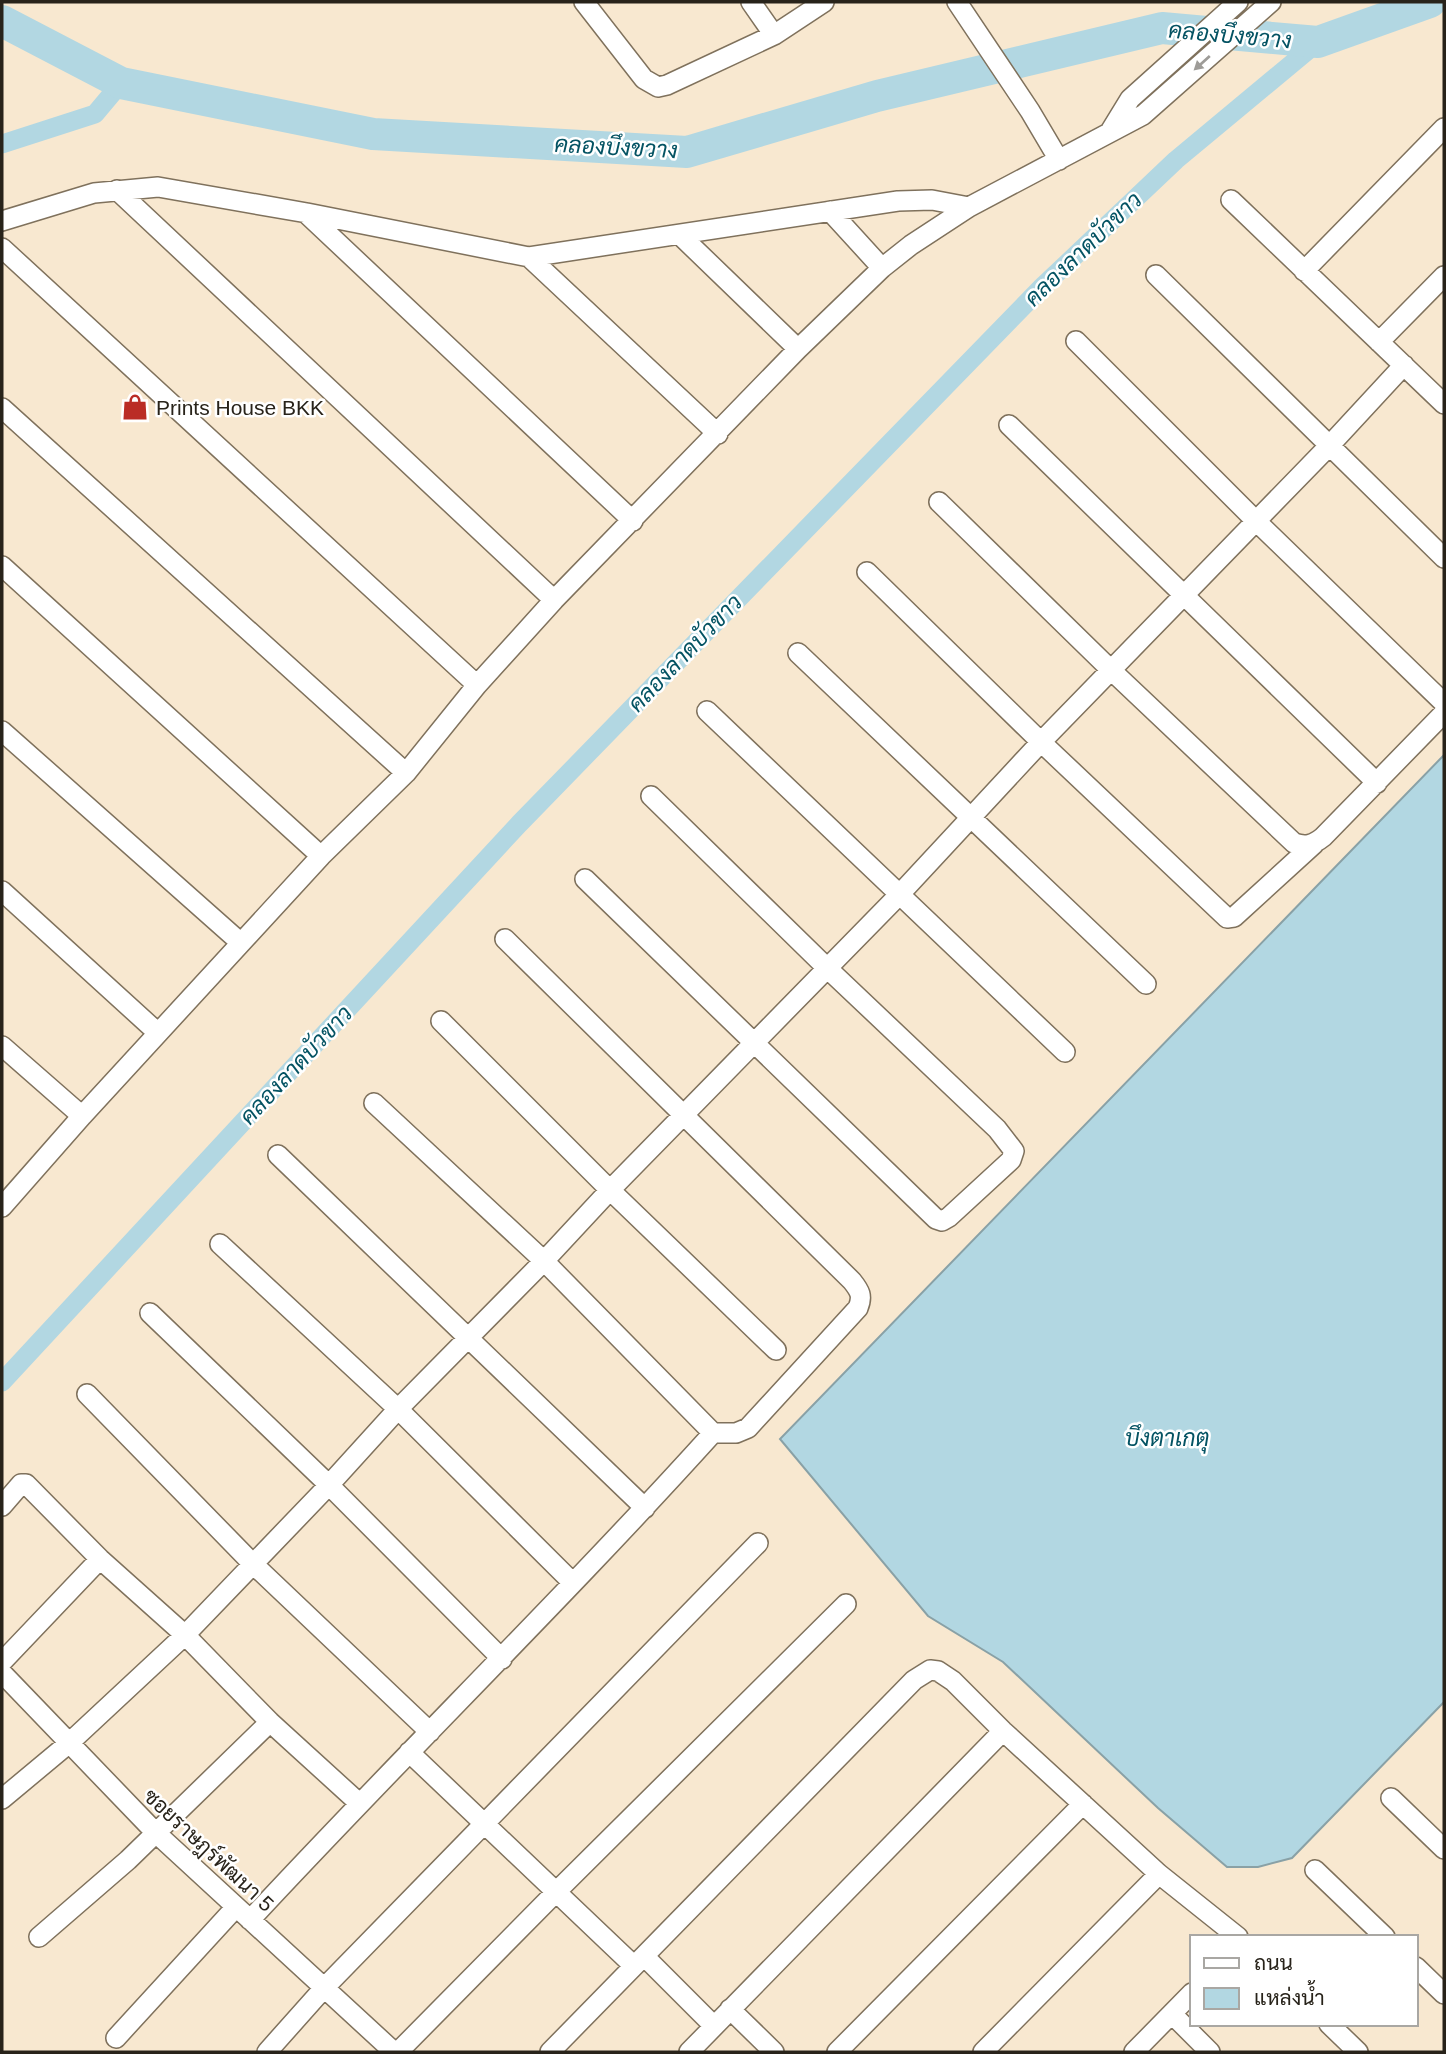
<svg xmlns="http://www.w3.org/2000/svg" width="1446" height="2054" font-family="Arial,Sarabun,sans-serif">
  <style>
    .water { fill: #b2d7e2; stroke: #89a1a6; stroke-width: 2 }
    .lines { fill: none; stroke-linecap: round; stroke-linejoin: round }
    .canal { stroke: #b2d7e2; stroke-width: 19 }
    .river { stroke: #b2d7e2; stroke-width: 32 }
    .minor-casing { stroke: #7f715c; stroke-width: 22 }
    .minor { stroke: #fff; stroke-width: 19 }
    .oneway { fill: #9e9c98 }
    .labels { text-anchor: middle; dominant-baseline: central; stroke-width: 5; stroke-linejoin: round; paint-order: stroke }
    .poi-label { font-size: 21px; fill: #28231a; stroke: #fff; text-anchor: start }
    .street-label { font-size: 21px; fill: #28231a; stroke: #fff }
    .water-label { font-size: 23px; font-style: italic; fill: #045363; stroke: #fff }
  </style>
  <rect width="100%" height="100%" fill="#f8e8d0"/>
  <!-- water -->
  <path class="water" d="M1444 755V1702L1292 1858 1258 1867H1227L1158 1808 1003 1662 928 1616 780 1439Z"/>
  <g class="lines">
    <!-- canal -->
    <path class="canal" d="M2 144 95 114 121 83
      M2 1382 519 824 1042 287 1176 160 1318 42"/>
    <!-- river -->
    <path class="river" d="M2 21 121 83 373 134 687 152 877 96 1162 28 1318 42 1430 2"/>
    <!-- minor casing -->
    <g class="minor-casing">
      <path id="minor" d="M584 2 644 79 658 87 667 85 774 35 824 2
        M751 2 774 35
        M957 2 1030 111 1059 160
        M1111 130 1130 99 1238 2
        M117 190 554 600
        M1231 200 1444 404
        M830 211 882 268
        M307 214 633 521
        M2 221 94 193 158 187 307 213 529 257 898 201 932 200 969 207
        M680 235 798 349
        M2 248 477 685
        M529 257 718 434
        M1304 271 1444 128
        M1156 275 1444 558
        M1076 341 1255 520 1444 703
        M1379 342 1444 276
        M2 408 406 773
        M1009 425 1377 783
        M939 502 1111 670 1294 843C1306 847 1313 845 1323 837L1444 713
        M2 566 321 856
        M867 572 1041 742 1227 918 1234 917 1314 844
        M798 653 1146 984
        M707 711 1065 1052
        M2 731 241 943
        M585 879 936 1219 942 1221 949 1217 1011 1160 1014 1151 997 1129 827 968 651 796
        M2 891 158 1033
        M441 1021 610 1190 776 1350
        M2 1046 82 1116
        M374 1103 544 1261 713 1433H736L748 1428 858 1308C863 1296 860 1291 852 1281L505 939
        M278 1155 645 1508
        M2 1207 82 1116 321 856 406 773 477 685 554 600 798 349 882 268 911 245 969 207 1143 115 1271 2
        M220 1244 398 1409 573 1583
        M150 1313 329 1485 502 1659
        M87 1394 252 1563 430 1732
        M2 1506 21 1484H26L100 1559 185 1635 270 1722 359 1803
        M2 1662 100 1559
        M2 1673 156 1833 394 2052
        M409 1752 634 1966
        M1391 1798 1444 1849
        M2 1799 68 1744 185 1635 329 1485 398 1409 544 1261 610 1190 899 895 1041 742 1330 445 1404 365
        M1315 1870 1385 1937
        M250 1920C402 1756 563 1599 713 1433
        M39 1937 128 1860 270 1722
        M644 1956 714 2026
        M1416 1967 1444 1994
        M730 2009 774 2052
        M1172 2014 1210 2052
        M1329 2024 1358 2052
        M116 2038 236 1907
        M267 2052 324 1988 758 1543
        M398 2052 555 1893 846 1604
        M550 2052 914 1680 930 1670 938 1671 953 1681 1003 1731 1159 1874 1238 1937
        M689 2052 1003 1731
        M837 2052 1083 1804
        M983 2052 1159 1874
        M1134 2052 1192 1993"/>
    </g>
    <!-- minor -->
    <use href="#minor" class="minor"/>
  </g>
  <!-- one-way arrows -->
  <defs><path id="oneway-solid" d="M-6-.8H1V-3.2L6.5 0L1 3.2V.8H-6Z" transform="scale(1.75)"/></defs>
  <use class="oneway" href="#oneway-solid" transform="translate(1202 63) rotate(138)"/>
  <!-- icons -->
  <defs>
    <g id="shop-bare" transform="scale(2.1)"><path d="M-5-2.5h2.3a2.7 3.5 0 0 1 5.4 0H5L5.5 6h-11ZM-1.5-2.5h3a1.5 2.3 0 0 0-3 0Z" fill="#ba2c25" stroke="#fff" stroke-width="2.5" paint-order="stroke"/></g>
  </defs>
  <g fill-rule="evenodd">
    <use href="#shop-bare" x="135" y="407"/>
  </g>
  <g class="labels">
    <!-- poi labels -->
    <g class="poi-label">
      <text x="156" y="407">Prints House BKK</text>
    </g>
    <!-- street labels -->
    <g class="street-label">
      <text transform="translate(209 1850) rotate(43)">ซอยราษฎร์พัฒนา 5</text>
    </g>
    <!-- water labels -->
    <g class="water-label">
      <text transform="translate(1230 35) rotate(5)">คลองบึงขวาง</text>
      <text transform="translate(616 147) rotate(3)">คลองบึงขวาง</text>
      <text transform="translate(1083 249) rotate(-44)">คลองลาดบัวขาว</text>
      <text transform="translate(685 653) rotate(-46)">คลองลาดบัวขาว</text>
      <text transform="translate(296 1065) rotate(-47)">คลองลาดบัวขาว</text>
      <text x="1167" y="1438">บึงตาเกตุ</text>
    </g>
  </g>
  <!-- border -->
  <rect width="1446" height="2054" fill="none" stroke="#28231a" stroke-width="7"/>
  <!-- legend -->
  <rect x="1190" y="1935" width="228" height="91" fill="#ffffff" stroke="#a9a7a3" stroke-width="2"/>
  <rect x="1204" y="1958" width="35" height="10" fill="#ffffff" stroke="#a9a7a3" stroke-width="2"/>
  <text x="1254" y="1970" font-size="21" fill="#28231a">ถนน</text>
  <rect x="1204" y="1988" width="35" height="21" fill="#b2d7e2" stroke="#a9a7a3" stroke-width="2"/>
  <text x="1254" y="2005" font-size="21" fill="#28231a">แหล่งน้ำ</text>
</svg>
